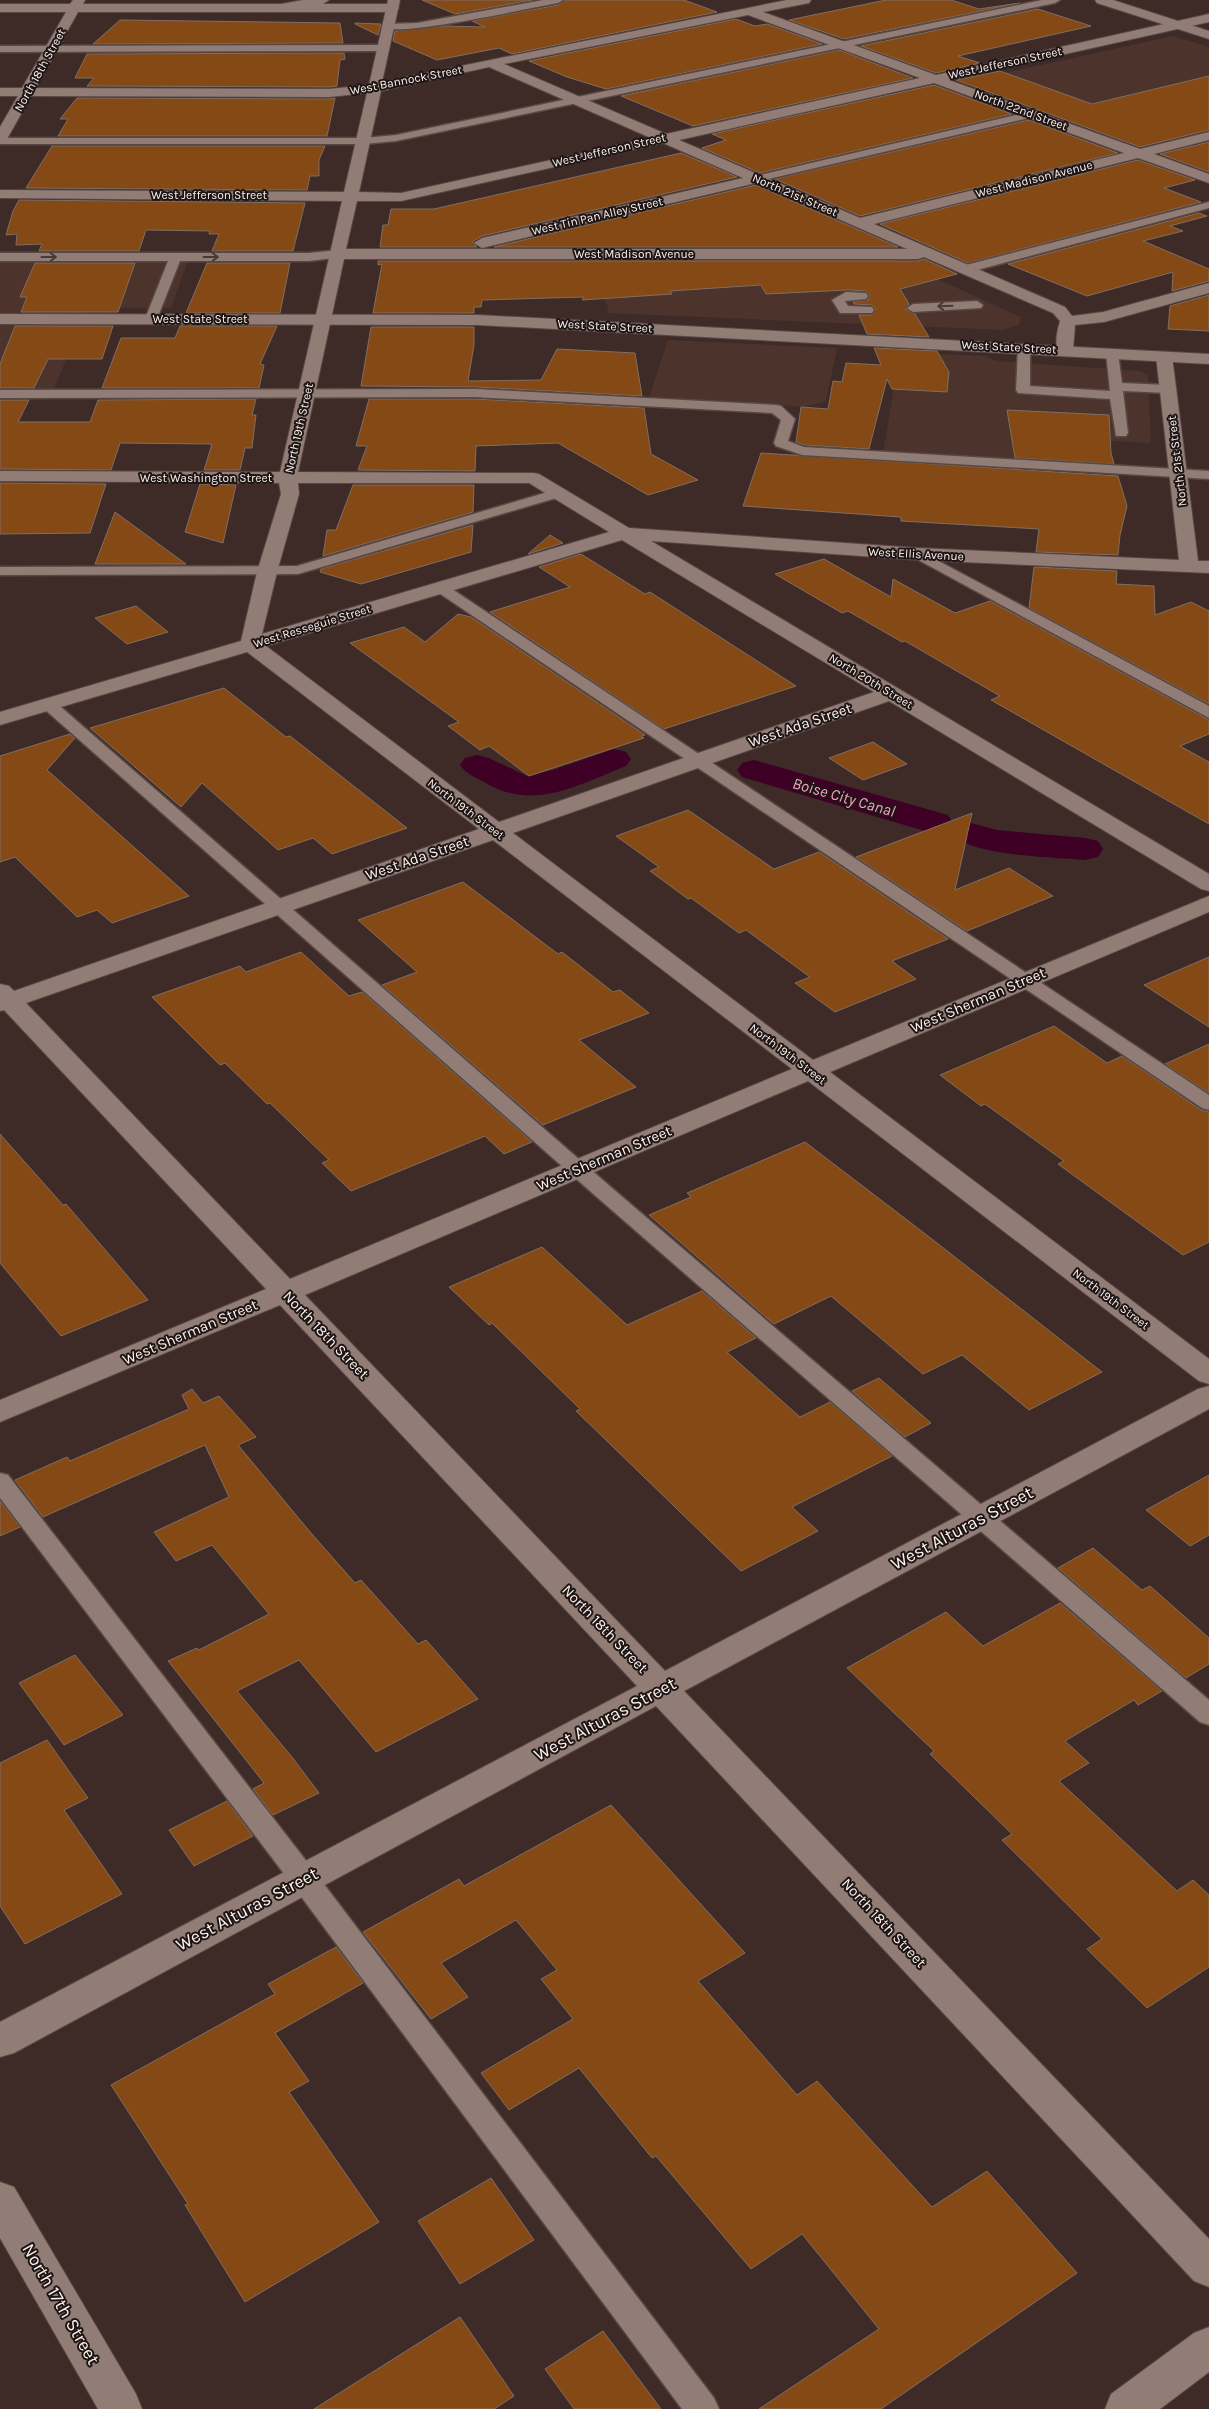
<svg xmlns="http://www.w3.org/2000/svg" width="1209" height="2409" font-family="Karla,sans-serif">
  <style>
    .built { fill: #4c332c }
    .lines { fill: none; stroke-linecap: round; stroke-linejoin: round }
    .canal { fill: #3e0025; fill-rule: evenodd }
    .building { fill: #854916; stroke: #806e62 }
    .lane-casing { stroke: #584844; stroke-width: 3 }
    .street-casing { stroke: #584844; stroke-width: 2 }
    .secondary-casing { stroke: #584844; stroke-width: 2 }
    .lane { fill: #927c76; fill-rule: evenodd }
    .street { fill: #927c76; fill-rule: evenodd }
    .secondary { fill: #927c76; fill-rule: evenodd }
    .oneway { stroke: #473a36 }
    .labels { text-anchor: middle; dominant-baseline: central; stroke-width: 4; stroke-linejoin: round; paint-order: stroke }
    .far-street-label { font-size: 12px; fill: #fdf0ed; stroke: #1e1614 }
    .street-label { font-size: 15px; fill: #fdf0ed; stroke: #1e1614 }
    .water-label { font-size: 16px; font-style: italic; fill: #fe9ecb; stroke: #1e1614 }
    .near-street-label { font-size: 18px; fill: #fdf0ed; stroke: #1e1614 }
  </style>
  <rect width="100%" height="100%" fill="#3e2b27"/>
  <!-- built -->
  <path class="built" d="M1173 36 1209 47V125L1141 141 973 80Z
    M889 257 1021 317 1019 325 1002 330 607 313 608 306 578 259Z
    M0 261H188L171 308H88L53 391H0Z
    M668 340 837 348 826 401 805 407 649 398Z
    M900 352 986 356 995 361 1141 371 1148 375 1151 443 1035 437 1033 463 883 454Z"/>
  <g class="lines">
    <!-- canal -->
    <path class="canal" d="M614 749 626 752 631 759 626 766C578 785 533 812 484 782 475 777 466 774 460 765L465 758 477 755 489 758 527 776 553 770Z
      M754 760 948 815 953 823 948 831 935 834 742 777 737 770 742 763Z
      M971 823 997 830 1085 838 1098 841 1103 849 1098 857 1085 860C1056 857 968 856 953 834L958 826Z"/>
  </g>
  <!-- building -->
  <path class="building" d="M422 0H533L455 14Z
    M565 0H684L717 12 512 54 499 48 437 60 393 41 395 31 446 26 485 27 472 21 558 5Z
    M886 0H951L979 9 1020 3 844 39 789 20Z
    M1038 9 1091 26 958 56 980 63 936 73 861 46Z
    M736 19 755 26 767 24 822 44 606 89 567 77 529 61Z
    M120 20 340 23 343 43 93 44Z
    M355 23 381 24 378 35 355 24Z
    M839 50 913 78 693 126 621 96Z
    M344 53 345 59 340 60 337 86 329 87 87 86 94 78H75L87 54Z
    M1000 71 1092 104 1209 76V130L1140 147 956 80Z
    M934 85 1012 114 760 173 702 148 726 140 712 134Z
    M77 98 329 99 335 98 327 136H58L68 119H60Z
    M1029 120 1118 153 860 216 775 179Z
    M1209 142V172L1160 154Z
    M52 146H325L319 160V176H310L307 190 26 188Z
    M681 153 737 177 482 236 472 242 477 247H380L383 225H388L391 209H434Z
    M1138 160 1195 180 1164 188 1201 202 968 263 880 224Z
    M756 185 898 247H494Z
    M19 200 305 203 293 251H212L219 234H209L210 231 146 230 139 251H39L42 244 16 245 17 234 6 235 13 211Z
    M1199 213 1207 216 1170 226 1183 231 1143 241 1209 269V281L1172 291 1173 272 1087 296 1008 264Z
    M924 259 957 274 900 289 909 304 905 309 915 314 929 337 867 334 859 315H872L876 309 872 305 854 304 853 302 868 300 870 295 866 291 848 290 766 294 761 285 670 291 672 294 582 300 584 297 482 300 481 307H474V313H373L382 264 378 265V261H918Z
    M35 263H135L118 312H21L27 297H20Z
    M207 263H290L280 313H186Z
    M1209 295V331L1168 329 1170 306Z
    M15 326H113L102 359H48L34 388H0V364Z
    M180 326H277L260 364 264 365 259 388H102L121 338H175Z
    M371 327H474V345L468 381 541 380 557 349 635 353 642 396 475 387 361 386Z
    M874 348 937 351 949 372 947 392 892 389 887 379 869 449 804 445 796 442 801 407 828 409 833 381 842 382 846 363 881 365Z
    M256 399 252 415H256L252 448H245L240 470H204L212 444 120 443 111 470 0 469V400H29L18 422H90L98 400Z
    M369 399H475L644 408 651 454 698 480 648 495 558 443 476 446 475 471 358 470 367 446H356Z
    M1007 410 1109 415 1111 453 1114 464 1015 458Z
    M761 453 1118 476 1127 506 1120 535 1118 555 1036 552 1039 529 901 521V517L743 506Z
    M0 483 106 484 90 533 0 534Z
    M200 484 236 485 223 543 185 532Z
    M353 485H474L473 512 323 556 327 530H336Z
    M115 512 186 564H95Z
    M473 525 471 552 361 584 320 572 321 569Z
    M550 535 563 543 528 554Z
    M581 554 645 594 650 592 796 686 664 729 490 612 570 587 539 567Z
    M824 559 891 597 893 579 955 613 990 601 1209 720V734L1180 746 1209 762V824L991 700 1000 696 905 641 902 642 848 611 842 613 775 574Z
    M1034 567 1117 571 1116 584 1154 586 1155 615 1191 602 1209 611V704L1029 608Z
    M136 606 168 632 127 644 95 618Z
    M458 614 471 617 645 735 641 736 644 738 529 776 489 746 480 750 448 726 459 722 350 643 404 627 425 642Z
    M224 688 286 737 290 736 407 828 332 854 313 838 278 850 202 783 181 807 90 728Z
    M70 734 75 738 47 770 189 896 112 923 97 910 77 917 15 857 0 862V756Z
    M873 742 907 764 863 780 829 758Z
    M688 810 774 869 819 852 948 939 892 961 916 979 835 1012 795 983 810 977 746 930 739 933 691 898 688 899 650 871 659 867 616 836Z
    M972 813 955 890 1009 868 1053 896 967 931 856 857Z
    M463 882 558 954 562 952 613 992 620 990 649 1013 579 1040 636 1087 543 1125 382 985 417 972 358 920Z
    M301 952 349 996 362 992 532 1142 504 1154 485 1136 351 1191 322 1163 329 1160 270 1103 267 1104 225 1063 220 1065 152 997 240 966 246 972Z
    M1209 957V1027L1144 985Z
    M1054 1026 1107 1063 1122 1056 1201 1110 1209 1112V1242L1183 1255 1058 1164 1064 1161 985 1104 981 1106 940 1075Z
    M1209 1044V1093L1165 1064Z
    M0 1134 63 1205 66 1204 148 1300 61 1336 0 1263Z
    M805 1142 928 1236 1102 1372 1029 1410 962 1355 923 1374 831 1296 774 1324 649 1215 691 1197 687 1193Z
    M542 1247 627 1325 702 1291 756 1338 727 1352 800 1417 830 1402 892 1456 792 1507 818 1531 741 1571 576 1411 580 1409 492 1323 489 1325 449 1287Z
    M879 1378 931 1423 905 1437 852 1391Z
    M192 1389 203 1403 219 1396 256 1437 238 1445 311 1533 355 1583 361 1580 418 1644 426 1640 478 1699 376 1752 299 1660 237 1691 292 1757 319 1793 273 1815 253 1789 264 1783 168 1661 197 1648 199 1650 269 1614 212 1545 176 1561 154 1532 229 1497 205 1445 43 1517 15 1480 67 1457 70 1461 189 1409 182 1395Z
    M1209 1475V1535L1190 1546 1146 1510Z
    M0 1501 20 1527 0 1536Z
    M1093 1548 1142 1590 1150 1586 1209 1638V1664L1186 1678 1058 1568Z
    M1060 1603 1162 1691 1138 1705 1134 1700 1065 1741 1089 1763 1059 1781 1177 1891 1193 1880 1209 1895V1967L1147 2008 1087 1949 1102 1939 1002 1840 1012 1834 930 1754 934 1751 847 1668 946 1612 983 1646Z
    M75 1655 123 1715 64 1745 19 1683Z
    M47 1740 88 1798 64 1810 122 1894 25 1944 0 1906V1763Z
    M227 1801 253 1836 194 1866 169 1830Z
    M611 1805 745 1953 698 1981 797 2095 817 2081 932 2207 987 2171 1077 2273 881 2409H759L879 2329 802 2234 751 2269 656 2156 652 2158 579 2068 509 2110 481 2073 573 2019 541 1979 557 1970 516 1920 441 1963 468 1997 431 2019 363 1932 459 1879 464 1886Z
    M336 1947 363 1983 275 2033 309 2081 289 2092 379 2222 245 2302 185 2205 188 2204 111 2085 275 1994 268 1984Z
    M491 2178 534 2240 460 2284 418 2221Z
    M460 2317 514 2396 494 2409H314Z
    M603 2331 661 2409H574L545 2369Z"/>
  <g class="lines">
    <!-- lane casing -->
    <g class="lane-casing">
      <path id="lane" d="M543 0H563L558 3C534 7 396 38 383 27L388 24 417 23Z
        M1042 0H1060L1055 3 396 141 364 144H0V138H364L396 135Z
        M0 46 384 45 389 48 384 51 0 52Z
        M1033 111 1038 114 1037 116 756 182 750 179 756 176Z
        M1209 202V208L966 273 960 269 962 266Z
        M338 250 342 251V257L309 261H180L157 319 151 323 145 319 168 261H0V253H309Z
        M846 292 866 293 868 296 866 299 845 301 848 306 872 307 874 310 872 313H840L832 300Z
        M977 301 983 305 981 308 913 312 907 308 913 304Z
        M1024 344 1030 348V386L1110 391 1106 353 1112 349 1118 353 1122 383 1168 385 1175 389 1168 393 1123 391 1128 433 1126 436H1116L1110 399 1018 393 1016 390 1018 348Z
        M475 389 776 405 781 406 795 419 788 441 804 447 1209 471V479L802 455 776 446 774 443 781 420 772 413 475 397 0 398V390Z
        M558 489 563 490 565 493 563 496 298 574 0 575V567L297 566Z
        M918 550 1209 706V718L913 557 911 554 913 551Z
        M441 583 446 585 1209 1095V1110L1202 1108 436 591 433 588Z
        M48 699 54 701 612 1188 1209 1700V1725L1200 1722 598 1198 42 707 40 704 42 701Z
        M0 1473 8 1475 314 1871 714 2398 719 2409H682L294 1887 0 1498Z"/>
    </g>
    <!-- street casing -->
    <g class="street-casing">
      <path id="street" d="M303 0H329L323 4 280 12 274 8 276 5Z
        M388 0H400L382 82 787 0H811L809 3 763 12 936 75 1209 14V22L949 80 1140 149 1209 132V140L1154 154 1209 174V183L1138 158 874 224 1065 307 1072 316 1103 312 1209 283V293L1104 322 1075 325 1073 350 1071 354H1059C1054 345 1057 331 1060 321L1053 313 924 257 918 259H344L298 472 533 473 539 474 629 528 918 548 1179 560 1156 356 1158 352H1170L1172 356 1198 561H1209V573L918 560 651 541 1209 874V891L1201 889 889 701 513 833 813 1060 1209 896V912L830 1072 1209 1359V1384L1199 1381 808 1081 305 1295 665 1671 1198 1389 1209 1386V1409L684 1691 1209 2239V2287L1194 2281 656 1706 14 2053 0 2057V2022L637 1686 280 1305 0 1422V1400L266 1289 4 1010 0 1011V984L9 986 14 991 479 829 247 652 0 725V712L241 641 257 572 281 494 279 483 0 481V471L280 472 342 201 0 198V190L344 192 367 93 329 97 28 96 21 92 28 88 329 89 369 85ZM748 15 920 78 666 134 504 64ZM489 67 651 138 401 193 359 192 381 91ZM934 83 1124 153 860 218 679 140ZM663 143 743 178 482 238 474 243 482 248 756 183 907 249H346L357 201H401ZM298 483H529L609 532 262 634 277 572 299 494ZM622 540 874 692 499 822 266 646ZM493 840 792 1069 290 1279 26 1003Z
        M0 2182 14 2187 136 2394 142 2409H98L0 2238Z
        M1209 2327V2372L1160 2409H1105L1111 2394 1194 2333Z"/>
    </g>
    <!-- secondary casing -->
    <g class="secondary-casing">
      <path id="secondary" d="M73 0H85L83 4H393L399 8 393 12H78L7 139 0 143V127L18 96H0V88H22L66 12H0V4H70Z
        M1095 0H1113L1209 31V39L1097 3Z
        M0 314 478 315 1209 354V364L478 325 0 324Z"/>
    </g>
    <!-- lane -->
    <use href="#lane" class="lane"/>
    <!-- street -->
    <use href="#street" class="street"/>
    <!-- secondary -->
    <use href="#secondary" class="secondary"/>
  </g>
  <!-- one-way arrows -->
  <defs><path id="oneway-shaft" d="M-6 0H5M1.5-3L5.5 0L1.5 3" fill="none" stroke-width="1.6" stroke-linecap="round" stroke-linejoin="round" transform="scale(1.25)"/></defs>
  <g class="oneway">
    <use href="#oneway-shaft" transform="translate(49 257)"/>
    <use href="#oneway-shaft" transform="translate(211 257)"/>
    <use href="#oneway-shaft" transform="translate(945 306) rotate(178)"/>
  </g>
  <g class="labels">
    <!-- far-street labels -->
    <g class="far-street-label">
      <text transform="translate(1005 63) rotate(-12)">West Jefferson Street</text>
      <text transform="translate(40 70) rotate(-61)">North 18th Street</text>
      <text transform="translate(406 80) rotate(-11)">West Bannock Street</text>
      <text transform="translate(1021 110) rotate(20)">North 22nd Street</text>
      <text transform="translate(609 150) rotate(-13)">West Jefferson Street</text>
      <text transform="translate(1034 179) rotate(-14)">West Madison Avenue</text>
      <text x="209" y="195">West Jefferson Street</text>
      <text transform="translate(795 195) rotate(23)">North 21st Street</text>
      <text transform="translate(597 216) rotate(-13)">West Tin Pan Alley Street</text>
      <text x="634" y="254">West Madison Avenue</text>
      <text x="200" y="319">West State Street</text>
      <text transform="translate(605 326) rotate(3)">West State Street</text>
      <text transform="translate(1009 347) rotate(3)">West State Street</text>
      <text transform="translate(299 428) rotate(-77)">North 19th Street</text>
      <text transform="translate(1177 461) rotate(-97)">North 21st Street</text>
      <text x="206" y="478">West Washington Street</text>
      <text transform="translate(916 554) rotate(3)">West Ellis Avenue</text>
      <text transform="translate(312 626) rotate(-17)">West Resseguie Street</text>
      <text transform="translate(871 681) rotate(31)">North 20th Street</text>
      <text transform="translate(466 809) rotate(37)">North 19th Street</text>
      <text transform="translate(788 1054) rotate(37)">North 19th Street</text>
      <text transform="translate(1111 1299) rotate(37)">North 19th Street</text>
    </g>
    <!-- street labels -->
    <g class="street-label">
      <text transform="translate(800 725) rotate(-19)">West Ada Street</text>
      <text transform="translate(417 858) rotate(-19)">West Ada Street</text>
      <text transform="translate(978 1000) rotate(-23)">West Sherman Street</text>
      <text transform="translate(604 1158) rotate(-23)">West Sherman Street</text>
      <text transform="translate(190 1332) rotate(-23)">West Sherman Street</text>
      <text transform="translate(326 1335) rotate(46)">North 18th Street</text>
      <text transform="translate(605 1629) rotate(46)">North 18th Street</text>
      <text transform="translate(884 1923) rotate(47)">North 18th Street</text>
    </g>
    <!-- water labels -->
    <g class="water-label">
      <text transform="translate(844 797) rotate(16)">Boise City Canal</text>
    </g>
    <!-- near-street labels -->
    <g class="near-street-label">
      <text transform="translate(962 1528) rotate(-28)">West Alturas Street</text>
      <text transform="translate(605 1719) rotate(-28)">West Alturas Street</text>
      <text transform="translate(247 1909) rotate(-28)">West Alturas Street</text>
      <text transform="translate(61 2304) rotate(60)">North 17th Street</text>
    </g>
  </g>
</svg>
